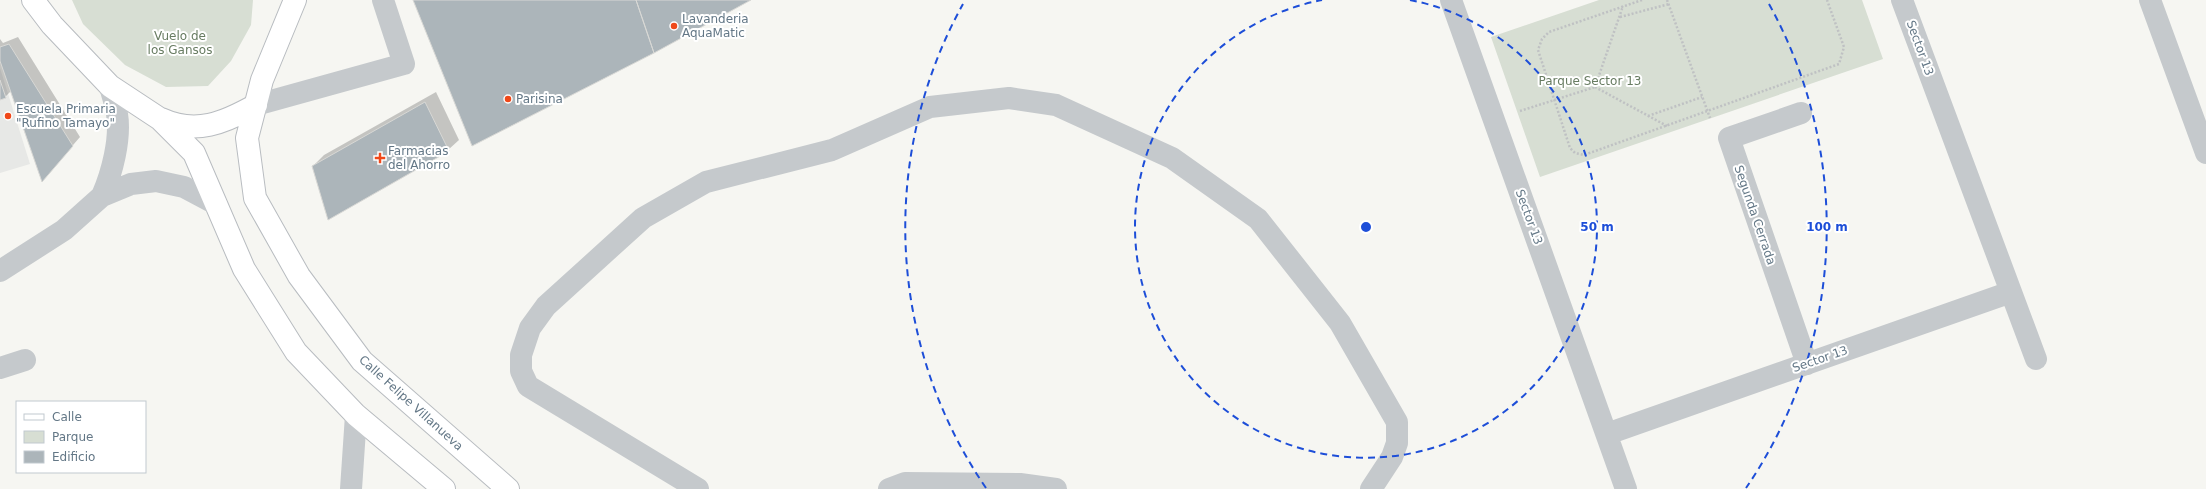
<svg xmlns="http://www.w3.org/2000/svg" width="2206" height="489" font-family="'DejaVu Sans',sans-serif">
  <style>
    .built { fill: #e7e8e6 }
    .green { fill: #d7ded3 }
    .shadow { fill: #0003 }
    .building { fill: #acb5ba; stroke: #d8d8d5 }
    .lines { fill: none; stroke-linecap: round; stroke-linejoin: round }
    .major-casing { stroke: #b8bcc0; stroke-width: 24 }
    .path { stroke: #bfc1c3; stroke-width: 2.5; stroke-dasharray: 2 2; stroke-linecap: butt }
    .minor { stroke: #c5c9cc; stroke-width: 22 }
    .major { stroke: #fff; stroke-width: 22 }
    .ring { fill: none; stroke: #1d4ed8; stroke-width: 2; stroke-dasharray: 7 5 }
    .poi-dot { fill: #f04819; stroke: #fff; stroke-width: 1.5 }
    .labels { text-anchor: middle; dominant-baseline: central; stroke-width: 4; stroke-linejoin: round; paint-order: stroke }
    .poi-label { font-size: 12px; fill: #637786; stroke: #fff; text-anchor: start }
    .park-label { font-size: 12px; fill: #687c62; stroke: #fff }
    .street-label { font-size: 12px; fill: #637786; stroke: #fff }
    .centre { fill: #1d4ed8; stroke: #fff; stroke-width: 2 }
    .ring-label { font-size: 12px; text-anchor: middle; font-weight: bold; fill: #1d4ed8; stroke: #fff; stroke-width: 4; stroke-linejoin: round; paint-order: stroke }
  </style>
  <rect width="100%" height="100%" fill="#f6f6f2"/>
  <!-- built -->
  <path class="built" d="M0 68 30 164 0 173Z"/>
  <!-- green -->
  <path class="green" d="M72 0H253L251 25 231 61 208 86 166 87 125 65 83 24Z
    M1599 0H1862L1883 59 1540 177 1491 37Z"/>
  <!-- shadow -->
  <path class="shadow" d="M18 37 80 137 42 181 11 91 5 97 0 99V39L3 43Z
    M436 92 459 140 448 150 313 166 324 155Z"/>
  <!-- building -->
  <path class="building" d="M413 0H636L654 53 472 146Z
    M636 0H751L654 53Z
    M9 44 73 146 42 182 0 61V47Z
    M0 80 6 98 0 100Z
    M425 102 449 151 328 220 312 166Z"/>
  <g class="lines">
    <!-- major casing -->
    <g class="major-casing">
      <path id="major" d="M33 0 52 25 110 86 160 119 194 153 244 269 296 352 356 415 444 489
        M295 0 262 80 247 138 255 198 299 276 362 361 508 489
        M161 119C196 135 224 123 256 105"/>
    </g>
    <!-- path -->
    <path class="path" d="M1642 0 1549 32 1542 39 1538 50 1570 148 1575 153 1584 155 1839 64 1844 47 1827 0
      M1667 0 1710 118
      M1620 17 1669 4
      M1595 87 1667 126
      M1520 111 1595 87 1623 6
      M1648 116 1702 97"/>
    <!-- minor -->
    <path class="minor" d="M1451 0 1626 489
      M1902 0 2036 359
      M2150 0 2206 153
      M256 105 404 64 383 0
      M1801 113 1729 138 1807 364
      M102 196C112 173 121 139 117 114 116 105 112 95 110 86
      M0 271 64 230 102 196 131 184 156 181 184 187 216 204
      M0 368 25 360
      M1607 434 2011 292
      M351 489 356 415
      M698 489 528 386 521 371V355L530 328 546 306 643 218 706 182 832 150 930 107 1009 98 1056 105 1172 158 1258 219 1340 323 1397 422V443L1392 457 1371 489
      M889 489 905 483 1020 484 1056 489"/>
    <!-- major -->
    <use href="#major" class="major"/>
  </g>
  <!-- distance rings -->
  <g class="ring">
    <path d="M1410 0A231 231 0 1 1 1322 0"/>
    <path d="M986 488A461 461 0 0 1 963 4M1769 4A461 461 0 0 1 1746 488"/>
  </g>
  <!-- markers -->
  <g class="poi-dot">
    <circle cx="674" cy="26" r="4"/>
    <circle cx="508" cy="99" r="4"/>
    <circle cx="8" cy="116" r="4"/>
    <path d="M378 152h4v4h4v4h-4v4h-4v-4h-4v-4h4z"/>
  </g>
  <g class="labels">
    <!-- poi labels -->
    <g class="poi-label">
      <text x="682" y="19">Lavanderia<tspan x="682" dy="14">AquaMatic</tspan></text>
      <text x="516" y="99">Parisina</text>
      <text x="16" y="109">Escuela Primaria<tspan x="16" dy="14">"Rufino Tamayo"</tspan></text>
      <text x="388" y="151">Farmacias<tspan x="388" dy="14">del Ahorro</tspan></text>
    </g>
    <!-- park labels -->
    <g class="park-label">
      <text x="180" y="36">Vuelo de<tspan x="180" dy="14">los Gansos</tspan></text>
      <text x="1590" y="81">Parque Sector 13</text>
    </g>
    <!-- street labels -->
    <g class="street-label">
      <text transform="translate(1920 48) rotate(70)">Sector 13</text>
      <text transform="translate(1755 215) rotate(71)">Segunda Cerrada</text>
      <text transform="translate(1529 217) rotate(70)">Sector 13</text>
      <text transform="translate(1820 359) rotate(-19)">Sector 13</text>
      <text transform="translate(411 403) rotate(42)">Calle Felipe Villanueva</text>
    </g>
  </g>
  <circle cx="1366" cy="227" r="6" class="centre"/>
  <g class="ring-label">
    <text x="1597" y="231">50 m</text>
    <text x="1827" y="231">100 m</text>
  </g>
  <!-- legend -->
  <rect x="16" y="401" width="130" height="72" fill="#ffffff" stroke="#c1c9cf"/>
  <rect x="24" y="414" width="20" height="6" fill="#ffffff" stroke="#c1c9cf"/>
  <text x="52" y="421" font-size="12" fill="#637786">Calle</text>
  <rect x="24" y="431" width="20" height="12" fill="#d7ded3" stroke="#c1c9cf"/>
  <text x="52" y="441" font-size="12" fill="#637786">Parque</text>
  <rect x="24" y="451" width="20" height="12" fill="#acb5ba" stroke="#c1c9cf"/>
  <text x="52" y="461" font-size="12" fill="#637786">Edificio</text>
</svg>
